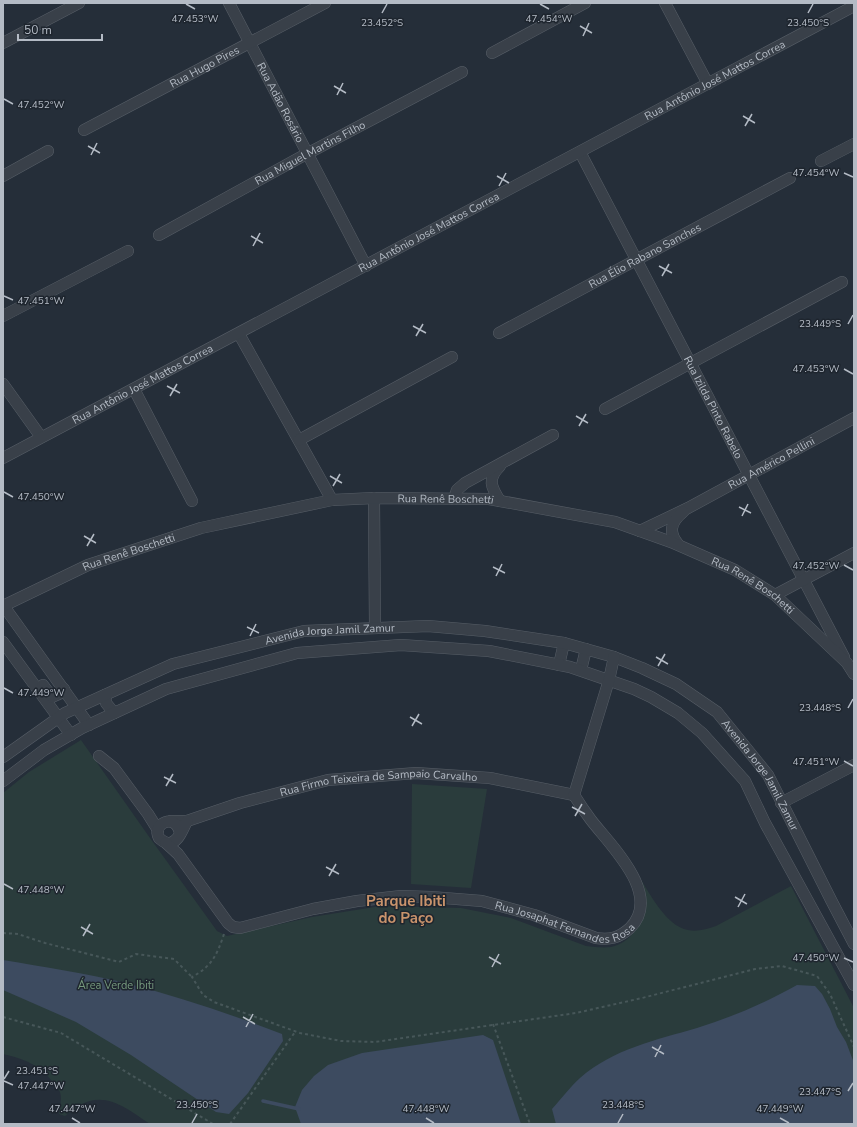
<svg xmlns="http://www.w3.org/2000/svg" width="857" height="1127" font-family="'Nunito Sans',sans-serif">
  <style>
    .green { fill: #2a3c3c }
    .water { fill: #3d4b60 }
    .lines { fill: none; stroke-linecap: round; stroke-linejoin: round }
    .stream { stroke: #3d4b60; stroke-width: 3.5 }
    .minor-casing { stroke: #575e67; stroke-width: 12 }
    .path { stroke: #475759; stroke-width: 2; stroke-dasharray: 3 3; stroke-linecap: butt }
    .minor { stroke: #394049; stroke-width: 11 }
    .ticks { fill: none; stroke: #b4bbc5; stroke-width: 1.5 }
    .labels { text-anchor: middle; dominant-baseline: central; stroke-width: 3; stroke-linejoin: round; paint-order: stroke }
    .street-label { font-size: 11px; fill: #b4bbc5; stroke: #1e252e }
    .park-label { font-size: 11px; fill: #75987d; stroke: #1e252e }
    .district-label { font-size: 15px; font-weight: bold; fill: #c8936c; stroke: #1e252e }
    .ticks-label { font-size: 10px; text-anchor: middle; fill: #b4bbc5; stroke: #1e252e; stroke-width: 3; stroke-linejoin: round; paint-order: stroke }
  </style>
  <rect width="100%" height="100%" fill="#252e39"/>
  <!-- green -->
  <path class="green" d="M81 740 150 838 217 931 227 936 312 917 381 906 461 908 511 918 586 946C595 947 603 948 611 947 632 943 648 918 646 897 645 890 642 883 639 877 651 895 666 926 688 930 697 932 707 929 716 926L791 886 854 1008V1124H150C129 1110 106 1090 80 1105 75 1108 70 1112 65 1116L59 1114C60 1108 62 1098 60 1092 59 1090 56 1087 55 1085 41 1065 25 1059 3 1054V793L29 772Z
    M412 784 487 789 471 888 411 884Z"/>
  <!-- water -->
  <path class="water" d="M3 960C44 967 85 973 126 983 178 997 231 1014 282 1034L283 1041 248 1093 229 1114 216 1112 131 1055 76 1022 3 990Z
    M797 985 815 986 822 994 830 1009 837 1027 846 1042 854 1063V1124H556L552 1109C561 1099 570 1087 580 1078 613 1049 656 1040 697 1028 732 1017 765 1003 797 985Z
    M483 1035 493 1040 521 1124H301L295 1107 302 1090 314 1076 328 1065 362 1053Z"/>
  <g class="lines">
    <!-- stream -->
    <path class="stream" d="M263 1101 299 1109"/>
    <!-- minor casing -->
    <g class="minor-casing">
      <g id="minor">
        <path id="s1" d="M229 3 366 266"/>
        <path d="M665 3 708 84"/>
        <path d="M3 43 79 3"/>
        <path d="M492 53 585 3"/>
        <path id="s2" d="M84 130 325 3"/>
        <path id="s3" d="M580 152 844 657"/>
        <path d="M821 161 854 144"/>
        <path d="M3 176 48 151"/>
        <path id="s4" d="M159 235 299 158 462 72"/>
        <path d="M3 316 128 251"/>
        <path id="s5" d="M499 333 790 178"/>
        <path d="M239 334 332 500"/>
        <path d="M3 384 41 437"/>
        <path d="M134 389 192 501"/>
        <path d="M605 409 842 282"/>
        <path d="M299 440 452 357"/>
        <path id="s6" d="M3 458 854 6"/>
        <path d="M500 466C487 479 491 487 500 501"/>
        <path d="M374 498 375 628"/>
        <path d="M454 499 457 490 465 483 553 435"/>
        <path id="s7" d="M640 531 688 508 854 418"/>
        <path d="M678 544C668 532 671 522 683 512"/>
        <path d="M775 595 854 553"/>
        <path d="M3 605 89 725"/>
        <path id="s8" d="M3 606 88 565 201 528 332 500 374 498 489 499 615 522 671 542 735 570 775 595 847 663 854 674"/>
        <path d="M3 642 71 735"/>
        <path d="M559 665 564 643"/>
        <path d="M581 670 586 649"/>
        <path d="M43 685 52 697 61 693 64 689"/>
        <path d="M105 695 106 703 114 713"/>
        <path d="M99 756 114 768 148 814 158 830"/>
        <path id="s9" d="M3 757 65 713 173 664 304 631 428 626 485 631 564 643 614 657 642 668 676 684 717 712 768 775 831 900 854 944"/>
        <path d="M3 781 44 750 82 728 166 689 297 653 401 645 489 651 570 667 634 689 651 697 678 713 702 733 745 781 765 823 854 985"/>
        <path d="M781 803 854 765"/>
        <path id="s10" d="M171 821H187L240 803 328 780 416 773 490 778 574 795"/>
        <path d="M180 834C177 812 151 823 159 838 161 840 164 842 167 843 178 845 183 828 187 821"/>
        <path id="s11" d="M166 843 178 854 228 923 233 927 240 928 313 909 357 901 401 896 431 897 482 901 534 915 596 938C610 940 619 938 630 928 663 895 611 846 591 820 585 812 579 803 574 795L609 680 614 657"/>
      </g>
    </g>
    <!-- path -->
    <path class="path" d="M3 933 18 934 45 943 119 962 136 954 174 959 192 977
      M224 934C217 955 212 966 192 977L203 995 214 1002 300 1033 341 1041 375 1042 576 1013 642 998 755 969 782 966 817 976 830 994 854 1047
      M3 1017 61 1033 213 1124
      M493 1024 530 1124
      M230 1124 295 1032"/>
    <!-- minor -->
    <use href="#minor" class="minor"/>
  </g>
  <!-- ticks -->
  <path class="ticks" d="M186 4 195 9M540 4 549 9M382 13 387 4M808 13 813 4M580 26 592 33M583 36 589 23M334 86 346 93M337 95 343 83M4 99 13 104M743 116 755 123M745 126 752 114M88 146 100 153M91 155 97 143M844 173 853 177M497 176 509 183M499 186 506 173M251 236 263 243M253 246 260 233M659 266 672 273M662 276 669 264M4 296 13 300M848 324 853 315M413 326 426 333M416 336 423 324M844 369 853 374M167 386 180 393M170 396 177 384M576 416 588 423M579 426 586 414M330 476 342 483M333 486 340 474M4 492 13 497M739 507 751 513M742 516 748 504M84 536 96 543M87 546 94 534M844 565 853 570M493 567 505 573M496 576 502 564M247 627 259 633M250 636 256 624M656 657 668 664M658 666 665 654M4 688 13 693M848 708 853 699M410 717 422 724M412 726 419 714M844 761 853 766M164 777 176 783M166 786 173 774M572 807 585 814M575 816 582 804M326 867 339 874M329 876 336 864M4 884 13 889M735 897 747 904M738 907 745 894M81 927 93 934M83 936 90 924M489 957 501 964M844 958 853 962M492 967 499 954M243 1017 255 1024M246 1027 253 1014M652 1047 664 1054M655 1057 661 1045M4 1079 9 1071M4 1081 13 1085M848 1091 853 1083M72 1118 80 1123M426 1118 434 1123M780 1118 789 1123M192 1123 197 1114M618 1123 623 1114"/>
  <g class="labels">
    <!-- street labels -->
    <g class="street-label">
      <text stroke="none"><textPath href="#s2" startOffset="136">Rua Hugo Pires</textPath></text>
      <text stroke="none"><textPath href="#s6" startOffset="806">Rua Antônio José Mattos Correa</textPath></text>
      <text stroke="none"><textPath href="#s1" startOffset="112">Rua Adão Rosário</textPath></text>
      <text stroke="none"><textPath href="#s4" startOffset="172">Rua Miguel Martins Filho</textPath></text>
      <text stroke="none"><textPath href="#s6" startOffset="482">Rua Antônio José Mattos Correa</textPath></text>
      <text stroke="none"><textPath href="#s5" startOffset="165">Rua Élio Rabano Sanches</textPath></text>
      <text stroke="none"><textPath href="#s6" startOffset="158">Rua Antônio José Mattos Correa</textPath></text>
      <text stroke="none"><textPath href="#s3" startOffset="288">Rua Izilda Pinto Rabelo</textPath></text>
      <text stroke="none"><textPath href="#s7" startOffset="148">Rua Américo Pellini</textPath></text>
      <text stroke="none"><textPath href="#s8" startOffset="461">Rua Renê Boschetti</textPath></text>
      <text stroke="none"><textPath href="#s8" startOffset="137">Rua Renê Boschetti</textPath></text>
      <text stroke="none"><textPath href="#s8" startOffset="785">Rua Renê Boschetti</textPath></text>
      <text stroke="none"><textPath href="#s9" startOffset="355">Avenida Jorge Jamil Zamur</textPath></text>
      <text stroke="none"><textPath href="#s9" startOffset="837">Avenida Jorge Jamil Zamur</textPath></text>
      <text stroke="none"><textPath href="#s10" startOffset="213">Rua Firmo Teixeira de Sampaio Carvalho</textPath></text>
      <text stroke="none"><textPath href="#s11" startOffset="448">Rua Josaphat Fernandes Rosa</textPath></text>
    </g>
    <!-- park labels -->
    <g class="park-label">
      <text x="116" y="985">Área Verde Ibiti</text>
    </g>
    <!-- district labels -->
    <g class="district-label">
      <text x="406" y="901">Parque Ibiti<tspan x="406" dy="17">do Paço</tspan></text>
    </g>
  </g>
  <g class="ticks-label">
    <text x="195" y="22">47.453°W</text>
    <text x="549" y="22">47.454°W</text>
    <text x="382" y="26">23.452°S</text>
    <text x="808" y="26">23.450°S</text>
    <text x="41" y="108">47.452°W</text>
    <text x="816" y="176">47.454°W</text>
    <text x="41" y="304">47.451°W</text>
    <text x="820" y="327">23.449°S</text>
    <text x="816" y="372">47.453°W</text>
    <text x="41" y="500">47.450°W</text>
    <text x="816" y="569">47.452°W</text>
    <text x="41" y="696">47.449°W</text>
    <text x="820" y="711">23.448°S</text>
    <text x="816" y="765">47.451°W</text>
    <text x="41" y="893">47.448°W</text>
    <text x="816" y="961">47.450°W</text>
    <text x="37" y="1074">23.451°S</text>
    <text x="41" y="1089">47.447°W</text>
    <text x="820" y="1095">23.447°S</text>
    <text x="197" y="1108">23.450°S</text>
    <text x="623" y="1108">23.448°S</text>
    <text x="72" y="1112">47.447°W</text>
    <text x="426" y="1112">47.448°W</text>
    <text x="780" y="1112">47.449°W</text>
  </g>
  <!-- border -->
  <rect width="857" height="1127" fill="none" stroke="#b4bbc5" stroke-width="8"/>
  <!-- scale -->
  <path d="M18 34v6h84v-6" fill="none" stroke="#b4bbc5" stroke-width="2"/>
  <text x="24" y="34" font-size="12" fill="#b4bbc5" stroke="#1e252e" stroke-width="3" paint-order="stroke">50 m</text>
</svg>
